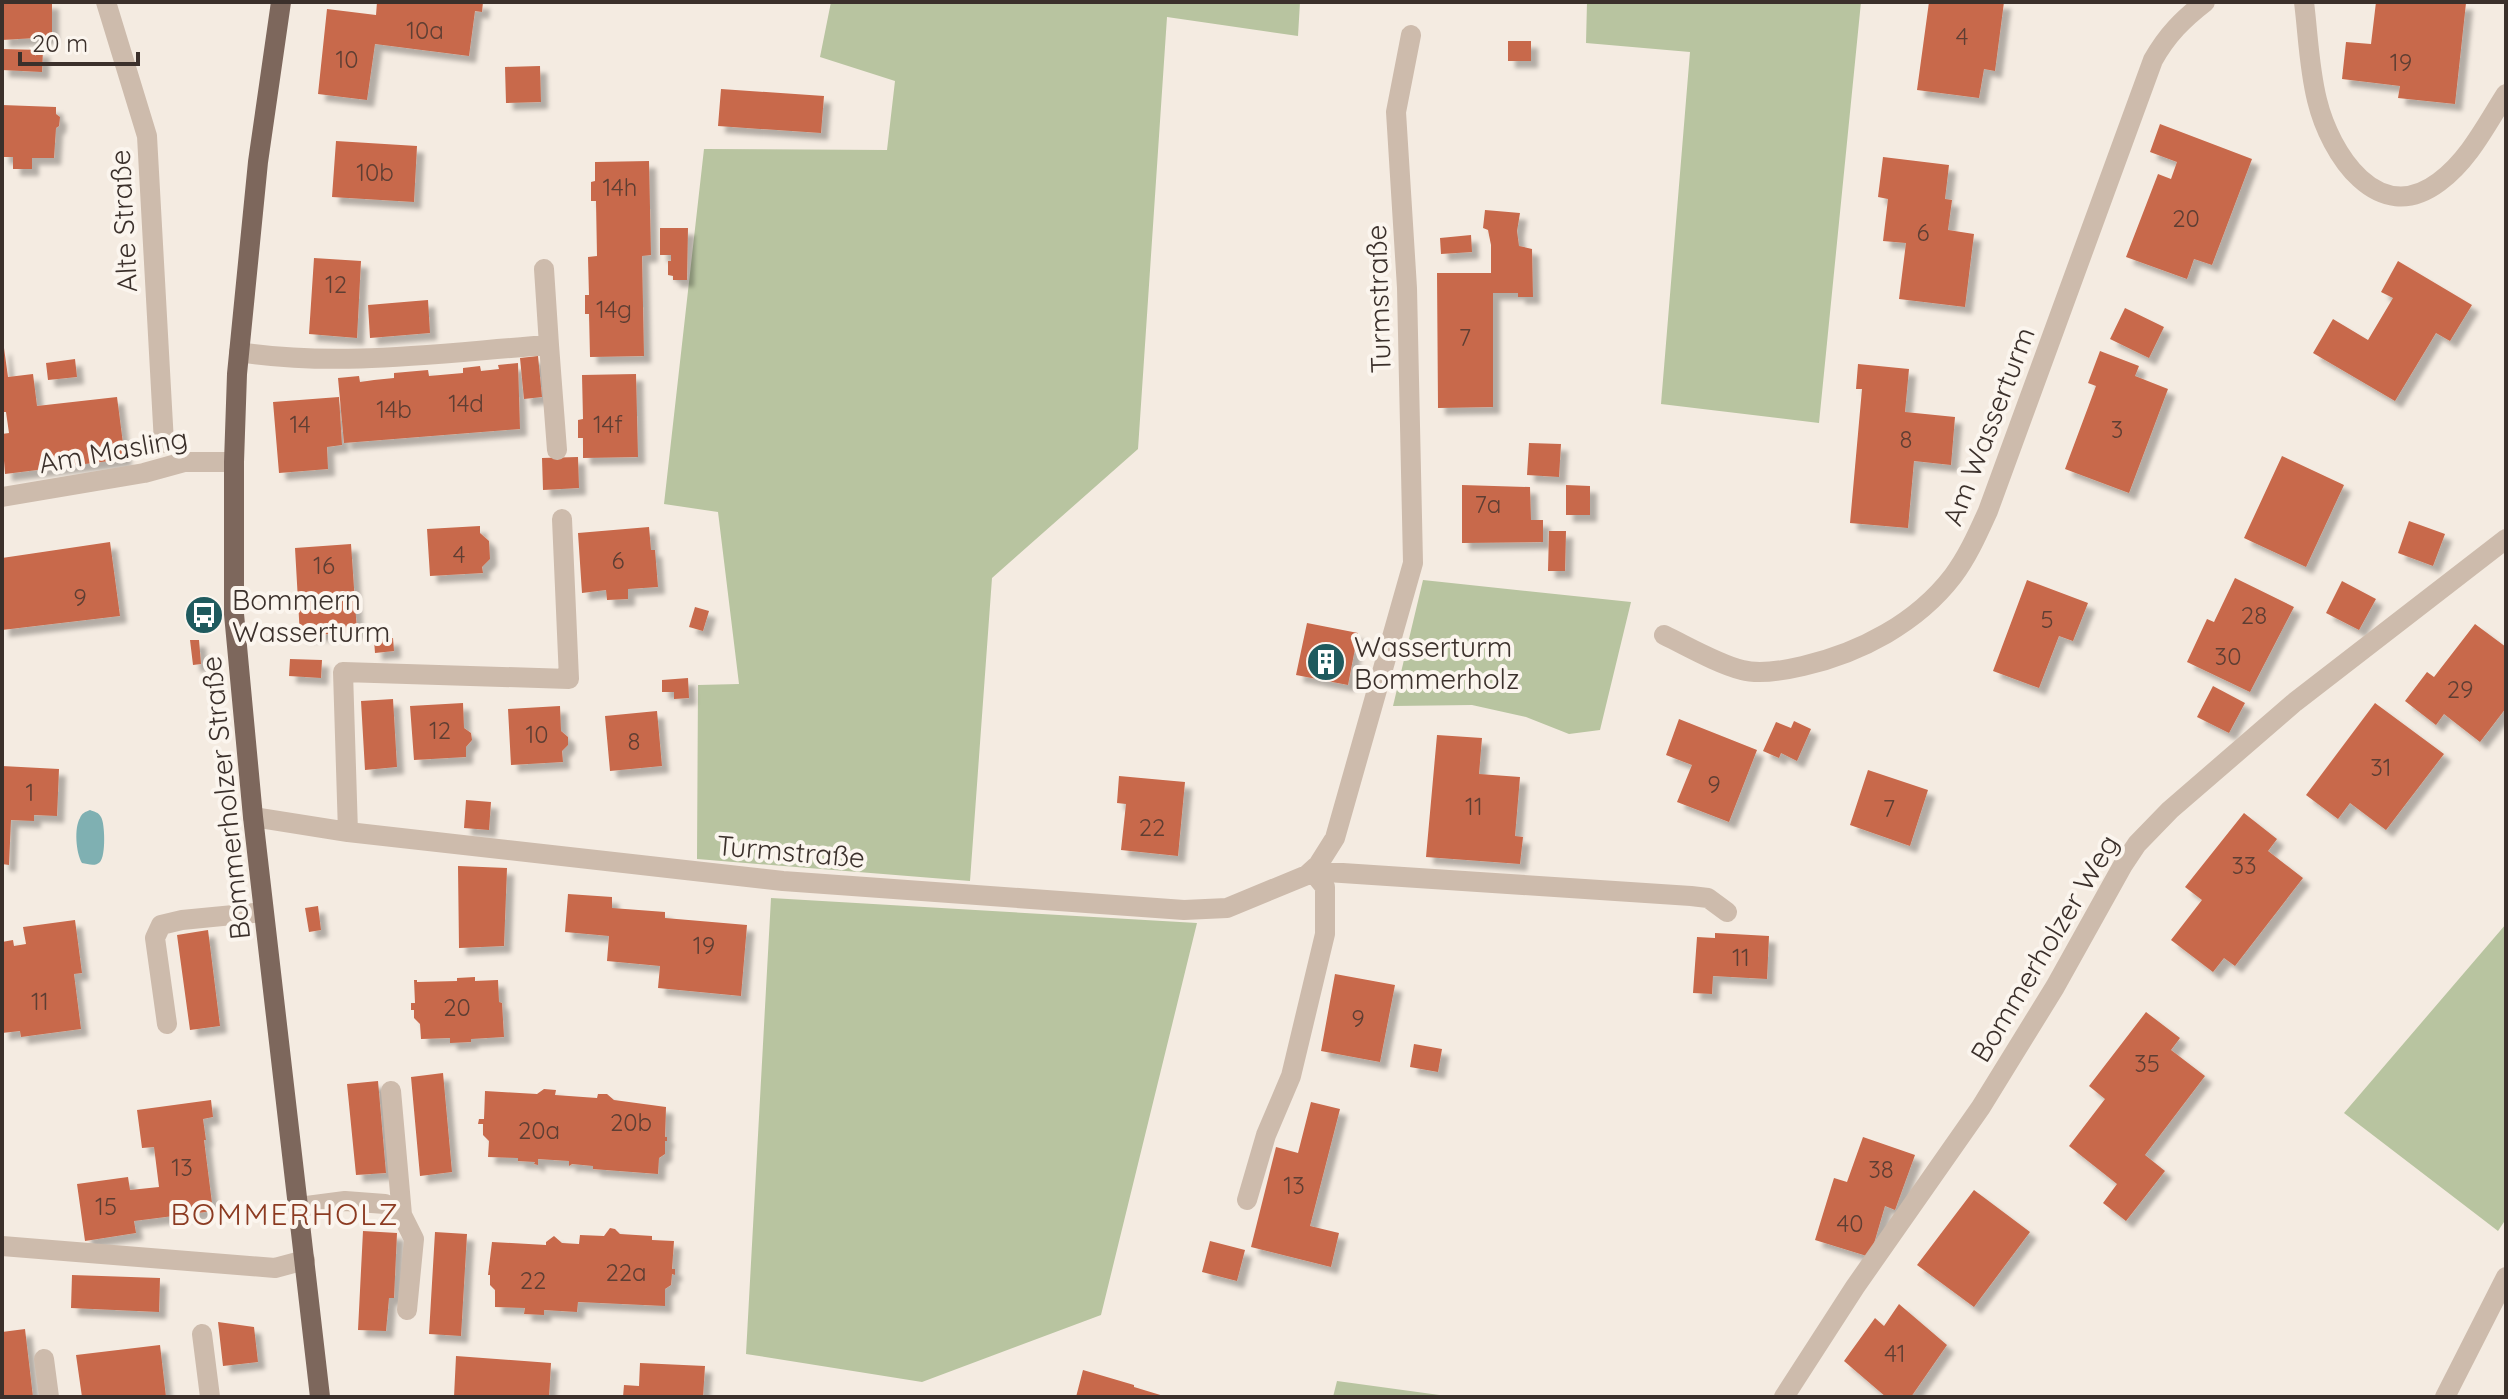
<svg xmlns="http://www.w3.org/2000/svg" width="2508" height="1399" font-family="Quicksand,sans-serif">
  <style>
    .green { fill: #b8c4a0 }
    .water { fill: #7fb0b2 }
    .building { fill: #c8694b; filter: url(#shadow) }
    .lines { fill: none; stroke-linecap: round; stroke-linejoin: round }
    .minor { stroke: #cdbbac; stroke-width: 20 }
    .major { stroke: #7d675c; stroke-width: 20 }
    .labels { text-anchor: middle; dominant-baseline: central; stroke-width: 8; stroke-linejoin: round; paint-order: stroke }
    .number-label { font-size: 24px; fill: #5e3e33 }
    .street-label { font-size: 28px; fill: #3b302b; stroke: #fbf5ee }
    .poi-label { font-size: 28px; fill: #3b302b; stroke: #fbf5ee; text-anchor: start }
    .neighbourhood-label { font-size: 30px; letter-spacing: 2px; fill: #8c3b22; stroke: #fbf5ee }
  </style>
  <defs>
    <filter id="shadow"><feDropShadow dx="7" dy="7" stdDeviation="2" flood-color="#0004"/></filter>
  </defs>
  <rect width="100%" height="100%" fill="#f4ebe1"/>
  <!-- green -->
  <path class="green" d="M831 2H1300L1298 36 1167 17 1138 449 992 578 970 881 697 859 698 685 739 684 718 512 664 504 704 149 887 150 895 81 820 57Z
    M1587 2H1861L1819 423 1661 404 1690 52 1586 43Z
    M1423 580 1631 602 1600 730 1569 734 1526 717 1472 705 1393 706Z
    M771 898 1197 923 1101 1315 922 1382 746 1354Z
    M2506 924V1219L2498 1231 2344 1113Z
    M1337 1381 1454 1397H1333Z"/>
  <!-- water -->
  <path class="water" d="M90 810C95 812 98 812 101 817 105 823 106 856 100 862 95 867 88 864 82 863 76 853 74 828 80 818 82 813 85 812 90 810Z"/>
  <!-- building -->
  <path class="building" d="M2 2H52V37L2 40Z
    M377 2H483L482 12 475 11 469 56 375 44 367 100 318 94 327 9 376 15Z
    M1929 2H2004L1995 71 1984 69 1979 98 1917 90Z
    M2376 2 2466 3 2455 104 2398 98 2400 86 2342 79 2346 42 2371 44Z
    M1508 41H1531V61H1508Z
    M2 49 43 50 42 72 2 70Z
    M540 66 541 102 506 103 505 67Z
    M721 89 824 96 821 133 718 126Z
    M2 105 56 107V114L60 117 59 126 56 128 54 158H32V169H13V157H2Z
    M2160 124 2252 159 2212 265 2194 259 2187 279 2126 257 2158 174 2171 179 2177 162 2150 152Z
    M336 141 417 146 414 202 332 197Z
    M1883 157 1949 165 1945 199 1952 200 1948 230 1974 234 1965 307 1899 299 1906 243 1883 241 1888 199 1878 197Z
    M649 161 651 255 642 256 644 356 590 357 589 314H585V295H589L588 257 597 256 596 201H591V182L595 181V162Z
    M1485 210 1520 213 1517 231 1519 246 1532 249 1533 297H1518V293H1493V407L1438 408 1437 273H1491V245L1488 230 1483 228Z
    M660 228H688L687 280H673V276L668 275V261H671V255H660Z
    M1471 235 1472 252 1441 254 1440 238Z
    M314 258 361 261 357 338 309 334Z
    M2398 261 2472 305 2450 341 2436 333 2395 401 2313 353 2333 319 2368 340 2393 298 2381 292Z
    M428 300 430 333 370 338 368 305Z
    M2125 308 2164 327 2149 358 2110 339Z
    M2 348H4L8 377 33 374 37 406 117 397 125 459 5 474 2 434 9 433 6 412H2Z
    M2100 351 2139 366 2135 376 2168 389 2129 493 2065 469 2096 386 2088 383Z
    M538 356 542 397 524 399 520 358Z
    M75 359 77 377 48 380 46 363Z
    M518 363 520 429 344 443 338 378 359 376 360 382 374 380 394 378V373L428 370 429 376 463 373V368L480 366 481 371 499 369 498 365Z
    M1858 364 1909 369 1905 412 1955 417 1951 465 1914 461 1908 528 1850 523 1862 389H1856Z
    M636 374 638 457 583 458V438H578V420L583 419 582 375Z
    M339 397 342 445 327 447 328 469 279 473 273 402Z
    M1529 443 1561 444 1559 477 1527 475Z
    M2282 456 2344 485 2306 567 2244 538Z
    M578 457 579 488 543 490 542 458Z
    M1462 485 1530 487 1531 520H1543V542L1462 543Z
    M1566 485 1590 486V515H1566Z
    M2409 521 2445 534 2433 566 2398 553Z
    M480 526V533L489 541 490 559 482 567 483 573 430 576 427 529Z
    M649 527 651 550H655L658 587 628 589V599L607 600 606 590 582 593 578 533Z
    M1549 531H1566L1565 571H1548Z
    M110 542 120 616 2 630V558Z
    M351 544 357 632 300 636 295 548Z
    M2235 578 2294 607 2250 692 2187 662 2207 619 2214 622Z
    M2027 580 2088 603 2073 641 2059 636 2039 688 1993 671Z
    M2342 581 2376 599 2359 630 2326 613Z
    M695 607 709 611 703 631 689 627Z
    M1307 623 1358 633 1348 685 1296 675Z
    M2475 624 2506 647V708L2480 742 2444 714 2436 725 2405 701 2427 672 2434 677Z
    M393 638 394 651 375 653 374 640Z
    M190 640H199L201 664 193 665Z
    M290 659 322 660 321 678 289 676Z
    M688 678 689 698 674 699V692H662V680Z
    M2213 686 2245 703 2229 733 2197 717Z
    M393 699 397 767 365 770 361 701Z
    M463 703 464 728 471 733 472 740 466 747V757L414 760 410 706Z
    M2375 703 2444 754 2386 830 2350 803 2338 819 2306 795Z
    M560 706 561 731 568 737V745L562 751 563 762 511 765 508 709Z
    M657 711 662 766 610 771 605 716Z
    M1679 719 1757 750 1729 822 1677 802 1692 765 1666 755Z
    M1794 721 1811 729 1797 761 1781 753 1779 758 1763 751 1776 722 1791 728Z
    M1437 735 1482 738 1479 774 1520 777 1515 836 1523 837 1520 864 1426 857Z
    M2 766 59 769 57 816 34 815V821L11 820 9 865 2 864Z
    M1868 770 1928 790 1910 846 1850 825Z
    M1119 776 1185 782 1178 856 1121 850 1126 804 1117 803Z
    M466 800 491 802 489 830 464 828Z
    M2244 813 2277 839 2268 851 2303 878 2235 966 2224 958 2213 972 2171 940 2202 900 2185 887Z
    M458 866 507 868 504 946 459 948Z
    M568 894 612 897V908L665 912V918L747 925 741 996 658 988 660 966 607 961 609 936 565 932Z
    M318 906 321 930 309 932 305 908Z
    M75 920 82 973 74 974 81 1029 21 1037 20 1031 2 1033V942L13 940 14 946 26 944 23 927Z
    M208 930 220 1026 190 1030 177 935Z
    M1715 933 1769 936 1767 979 1713 976 1712 994 1693 993 1697 937 1715 938Z
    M1335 974 1395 985 1380 1062 1321 1051Z
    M475 977V981L498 980 499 1002 502 1003 504 1037 471 1039V1042L450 1043V1038L421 1039 420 1024 414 1018V1010H411V1003H415L414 980H417V982L457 981V978Z
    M2146 1012 2180 1038 2171 1050 2205 1076 2145 1155 2165 1171 2126 1221 2103 1203 2117 1184 2069 1146 2105 1099 2089 1086Z
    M1414 1044 1442 1049 1438 1072 1410 1067Z
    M443 1073 452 1172 420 1176 411 1077Z
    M378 1081 386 1173 356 1175 347 1084Z
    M544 1089 556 1090 555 1095 597 1098 598 1094H607L614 1100 666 1107 665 1137H667V1141H665V1154L659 1158 658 1174 593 1169V1166L572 1164 569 1166V1161L538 1159V1165L534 1164 535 1162 518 1161V1158L488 1157 489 1141 483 1135V1124H478L479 1119H484L485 1091 537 1094Z
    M211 1100 213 1117 203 1119 206 1140H204L213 1211 134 1221 136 1233 85 1241 77 1184 128 1177 130 1190 159 1187 154 1147 142 1148 137 1110Z
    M1311 1102 1340 1109 1310 1226 1339 1233 1331 1267 1251 1247 1276 1147 1298 1153Z
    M1863 1137 1915 1155 1895 1210 1885 1206 1870 1257 1815 1240 1834 1178 1847 1182Z
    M1974 1190 2030 1232 1974 1307 1917 1265Z
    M610 1228 615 1229 620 1234 652 1236V1240L674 1241 672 1269H675V1275L672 1274 671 1285 665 1289V1306L578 1302 577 1312 544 1310V1315L524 1314 525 1308 495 1307V1290L490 1285V1275H488L492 1242 546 1245V1242L554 1236 562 1243 579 1244 580 1235 604 1236Z
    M363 1231 397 1233 394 1298H389L386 1331 358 1330Z
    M435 1232 467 1234 461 1336 429 1334Z
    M1210 1241 1245 1250 1237 1281 1202 1272Z
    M72 1275 160 1278 159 1312 71 1308Z
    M1899 1304 1947 1345 1911 1397H1886L1844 1361 1875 1318 1884 1326Z
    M218 1322 254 1327 258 1362 223 1366Z
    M25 1329 33 1397H2V1332Z
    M160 1345 166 1397H82L76 1355Z
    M456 1356 551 1363 549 1397H454Z
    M640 1363 705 1366 703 1397H623L624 1385 639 1386Z
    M1083 1370 1134 1385V1387L1167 1397H1076Z"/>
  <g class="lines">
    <!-- minor -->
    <path class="minor" d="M106 2 147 136 164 443
      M2304 2C2308 34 2309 68 2317 100 2330 154 2378 228 2439 182 2469 160 2486 125 2506 94
      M549 345 557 450
      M239 352C341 368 447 352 549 345L544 269
      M2 497 144 473 184 462H234
      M1664 635C1687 646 1718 664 1742 670 1760 675 1786 670 1803 666 1860 653 1917 623 1953 576 1968 556 1978 533 1988 511L2153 60C2167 35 2183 19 2205 2
      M253 817 348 832 783 881 1184 910 1227 908 1307 875 1318 865 1335 838 1413 563 1407 288 1396 112 1411 35
      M348 832 343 672 569 679 562 519
      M1312 871 1691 896 1708 898 1727 912
      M167 1024 155 938 161 925 182 920 263 912
      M391 1091 402 1215
      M1247 1200 1266 1135 1291 1076 1325 934V887L1312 871
      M299 1207 345 1201 385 1204 402 1215 414 1239 407 1310
      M2 1246 275 1268 305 1260
      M202 1334 210 1397
      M44 1359 49 1397
      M1784 1397 1855 1287 1981 1107 2055 987 2123 865 2137 844 2170 810 2295 702 2506 539
      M2445 1397 2506 1277"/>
    <!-- major -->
    <path class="major" d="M281 2 258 162 237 374 234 462V614L253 817 320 1397"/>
  </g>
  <!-- icons -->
  <defs>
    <g id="bus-disc" transform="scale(2)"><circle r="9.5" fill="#1f5a5e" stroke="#fbf5ee"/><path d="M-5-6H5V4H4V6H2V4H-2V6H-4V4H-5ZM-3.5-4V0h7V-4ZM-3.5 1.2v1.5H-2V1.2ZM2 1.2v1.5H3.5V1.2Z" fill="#fff"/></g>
    <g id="building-disc" transform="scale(2)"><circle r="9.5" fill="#1f5a5e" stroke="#fbf5ee"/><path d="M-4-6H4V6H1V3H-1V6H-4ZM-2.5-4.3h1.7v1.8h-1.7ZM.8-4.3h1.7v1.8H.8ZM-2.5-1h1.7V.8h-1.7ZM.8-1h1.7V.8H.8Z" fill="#fff"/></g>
  </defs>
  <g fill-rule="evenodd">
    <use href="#bus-disc" x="204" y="615"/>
    <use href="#building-disc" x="1326" y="662"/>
  </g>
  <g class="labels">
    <!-- number labels -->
    <g class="number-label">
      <text x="425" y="30">10a</text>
      <text x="1962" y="36">4</text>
      <text x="347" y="59">10</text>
      <text x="2401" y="62">19</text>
      <text x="375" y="172">10b</text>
      <text x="620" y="187">14h</text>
      <text x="2186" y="218">20</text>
      <text x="1923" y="232">6</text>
      <text x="336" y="284">12</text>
      <text x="614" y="309">14g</text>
      <text x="1465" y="337">7</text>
      <text x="466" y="403">14d</text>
      <text x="394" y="409">14b</text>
      <text x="300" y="424">14</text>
      <text x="608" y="424">14f</text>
      <text x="2117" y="429">3</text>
      <text x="1906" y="439">8</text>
      <text x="1488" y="504">7a</text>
      <text x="459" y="554">4</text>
      <text x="618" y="560">6</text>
      <text x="324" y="565">16</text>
      <text x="80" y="597">9</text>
      <text x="2254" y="615">28</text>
      <text x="2047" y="619">5</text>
      <text x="2228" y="656">30</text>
      <text x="2460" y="689">29</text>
      <text x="440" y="730">12</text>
      <text x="537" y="734">10</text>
      <text x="634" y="741">8</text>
      <text x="2381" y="767">31</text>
      <text x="1714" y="784">9</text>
      <text x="30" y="792">1</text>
      <text x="1474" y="806">11</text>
      <text x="1889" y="808">7</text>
      <text x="1152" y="827">22</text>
      <text x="2244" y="865">33</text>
      <text x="704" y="945">19</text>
      <text x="1741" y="957">11</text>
      <text x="40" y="1001">11</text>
      <text x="457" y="1007">20</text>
      <text x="1358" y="1018">9</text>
      <text x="2147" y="1063">35</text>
      <text x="631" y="1122">20b</text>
      <text x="539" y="1130">20a</text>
      <text x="182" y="1167">13</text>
      <text x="1881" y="1169">38</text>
      <text x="1294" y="1185">13</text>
      <text x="106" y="1206">15</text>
      <text x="1850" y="1223">40</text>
      <text x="626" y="1272">22a</text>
      <text x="533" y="1280">22</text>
      <text x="1895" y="1353">41</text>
    </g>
    <!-- street labels -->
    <g class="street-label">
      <text transform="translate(123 221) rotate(-93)">Alte Straße</text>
      <text transform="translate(1378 299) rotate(-92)">Turmstraße</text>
      <text transform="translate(1988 426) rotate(-69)">Am Wasserturm</text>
      <text transform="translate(113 450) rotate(-10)">Am Masling</text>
      <text transform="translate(225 798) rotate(-96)">Bommerholzer Straße</text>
      <text transform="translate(791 851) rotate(5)">Turmstraße</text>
      <text transform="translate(2044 948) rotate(-59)">Bommerholzer Weg</text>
    </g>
    <!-- poi labels -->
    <g class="poi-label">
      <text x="232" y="599">Bommern<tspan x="232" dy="32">Wasserturm</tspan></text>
      <text x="1354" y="646">Wasserturm<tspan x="1354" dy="32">Bommerholz</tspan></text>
    </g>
    <!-- neighbourhood labels -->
    <g class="neighbourhood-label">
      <text x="285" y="1214">BOMMERHOLZ</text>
    </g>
  </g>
  <!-- border -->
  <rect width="2508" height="1399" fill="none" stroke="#3b302b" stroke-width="8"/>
  <!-- scale -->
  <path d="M20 52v12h118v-12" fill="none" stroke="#3b302b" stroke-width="4"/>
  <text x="32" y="52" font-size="24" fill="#3b302b" stroke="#fbf5ee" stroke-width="6" paint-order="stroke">20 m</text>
</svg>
